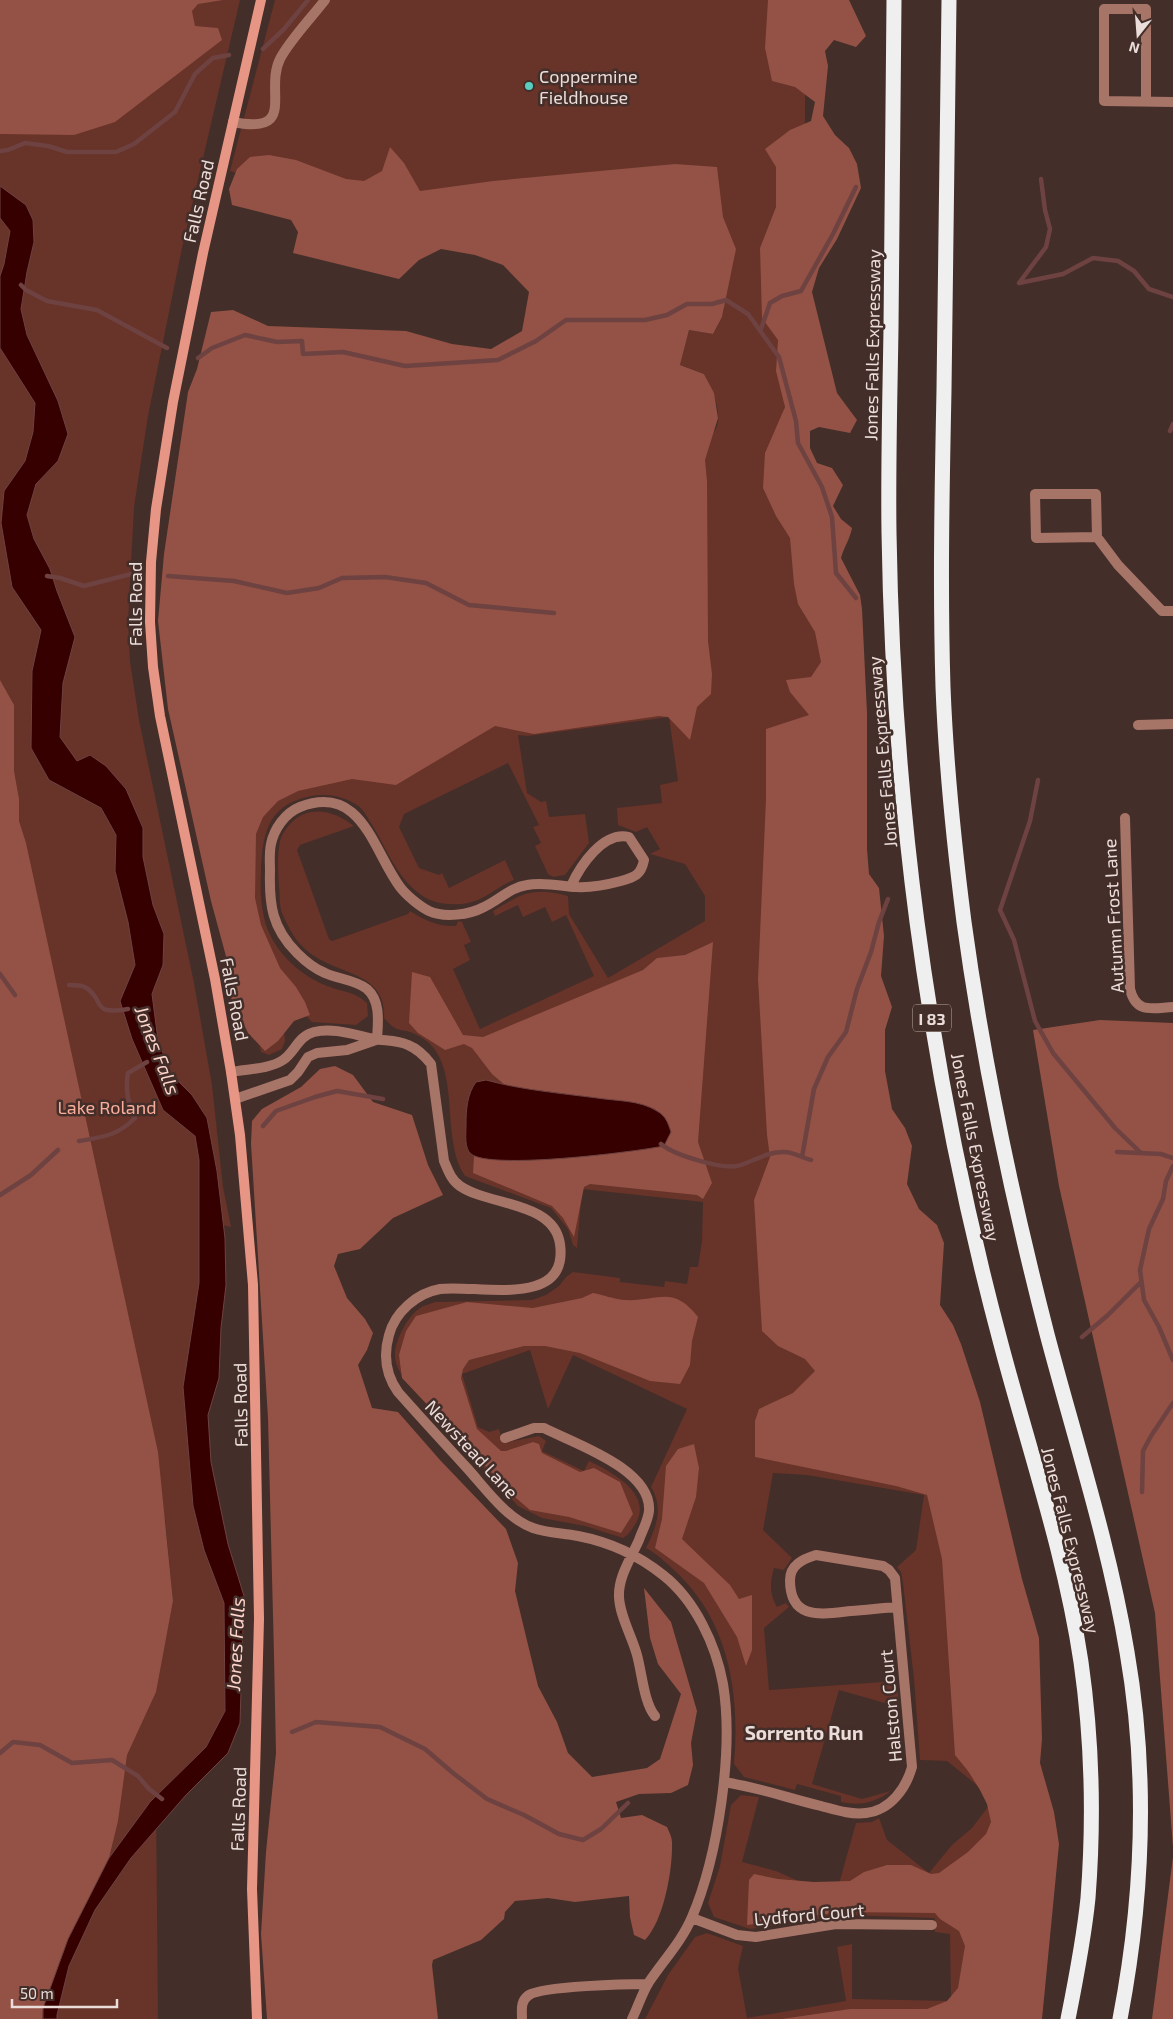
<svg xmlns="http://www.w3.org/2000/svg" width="1173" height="2019" font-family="'Exo 2',sans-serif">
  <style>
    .green { fill: #683328; fill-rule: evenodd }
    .forest { fill: #935245 }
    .water { fill: #370000; stroke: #6d4241 }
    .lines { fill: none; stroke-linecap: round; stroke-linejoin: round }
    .stream { stroke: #6d4241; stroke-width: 4.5 }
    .minor { stroke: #a77468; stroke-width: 10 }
    .secondary { stroke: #e79685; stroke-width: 10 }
    .motorway { stroke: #efefef; stroke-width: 15 }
    .poi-dot { fill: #5acebe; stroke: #432e29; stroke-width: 2 }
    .labels { text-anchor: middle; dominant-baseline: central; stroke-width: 5; stroke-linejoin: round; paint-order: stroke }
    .shield { fill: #432e29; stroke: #b9a8a5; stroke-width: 1 }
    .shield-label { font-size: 16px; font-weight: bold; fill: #ebddda }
    .poi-label { font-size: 18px; fill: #ebddda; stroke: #432e29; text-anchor: start }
    .street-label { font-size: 18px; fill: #ebddda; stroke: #432e29 }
    .park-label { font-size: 18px; fill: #fbad9c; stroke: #432e29 }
    .water-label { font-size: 19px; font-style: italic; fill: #fed5cb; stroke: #432e29 }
    .neighbourhood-label { font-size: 19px; font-weight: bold; fill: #ebddda; stroke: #432e29 }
  </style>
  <rect width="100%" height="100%" fill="#432e29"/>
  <!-- green -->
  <path class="green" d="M0 0H240L182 248 148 416 134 507 128 623 130 661 139 720 194 983 212 1085 223 1187 231 1227 199 1219V1283L183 1387 193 1506 204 1550 224 1603 225 1711 206 1747 156 1797 158 2019H0ZM165 1518 173 1601 155 1693Z
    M275 0H806L804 228 773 286 775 324 802 325 784 402 785 407 774 443 824 511 826 569 832 600 828 678 855 971 790 1133 791 1173 904 1231 939 1362 942 1481 950 1644 991 1723 1007 1775 1017 1828 994 2019H645L668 1975 695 1937 707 1933 743 1946 738 1968 747 2018 846 2001 837 1947 852 1944V1999L951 2001 950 1934 935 1932V1918L845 1915 750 1929 714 1917 708 1903 720 1866 731 1805 741 1795 759 1797 742 1862 776 1871 803 1883 837 1891 856 1823 872 1822 879 1818 887 1840 929 1873 952 1845 972 1828 994 1799 947 1761 920 1760 914 1679 903 1583 901 1572 897 1567 916 1550 924 1495 807 1475 773 1473 763 1530 792 1558 784 1570 774 1568C770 1582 769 1594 777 1607L786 1603 789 1607 764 1628 769 1690 897 1681 899 1707 839 1690 812 1784 862 1799 891 1791C874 1803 861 1806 841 1802V1796L797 1784 795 1790 744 1777 734 1764C740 1692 729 1620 673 1569 664 1561 657 1554 646 1548 656 1528 664 1508 651 1487L687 1409 573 1355 548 1409 530 1350 462 1374 478 1427 489 1432 499 1429 503 1443 539 1436 546 1441 542 1451 584 1471 589 1461C610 1471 653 1493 636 1523 632 1529 630 1534 623 1538L585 1526 542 1518 518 1506 408 1384C402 1376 395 1366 395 1356 394 1341 408 1316 420 1308 424 1305 431 1304 435 1302L532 1300 546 1295 559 1286 566 1277 573 1272 620 1278V1282L664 1287 665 1281 687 1284 690 1267H698L702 1241 703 1202 582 1189 577 1248 573 1245 568 1229 551 1208 465 1176C442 1143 458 1081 435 1050 430 1042 419 1035 410 1032 406 1030 400 1031 395 1028 391 1026 387 1021 384 1018 387 972 338 975 310 953 296 943 289 929 282 913 279 905 280 895 279 887 278 872 277 856 280 841 282 834 287 827 292 822 311 804 336 812 354 826L300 845 297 850 329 939 332 941 408 914 410 911C424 920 439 927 456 926L458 921 462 922 471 942 464 945 470 960 453 969 480 1029 594 976 566 915 552 922 545 907 523 917 518 905 495 916 493 911C523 893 532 887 568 896L569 914 608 978 705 921V896L685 864 650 854 660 849 647 827 636 832 618 825 617 808 662 803 660 785 678 781 669 717 527 736 518 735 527 793 541 802 546 801 549 817 585 814 589 843 565 875 553 877 548 874 535 846 541 843 533 827 539 825 508 763 404 814 399 827 419 868 439 875 442 873 449 888 505 860 514 880C501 885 494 892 482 898 468 906 444 906 430 900 398 885 387 847 369 820 366 815 362 808 357 805 341 795 325 793 307 797 266 806 262 838 261 873 260 892 261 907 266 925 276 954 302 977 330 987 346 993 353 991 367 1003L368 1016 356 1025 312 1022 305 1015 283 1018 285 1041 282 1049 269 1055 261 1052 189 690 182 588 194 468 222 319 693 446C699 442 708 438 713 433 726 418 712 389 704 374L680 365 689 330 713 334 722 317 724 307 713 306 230 171Z"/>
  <!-- forest -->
  <path class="forest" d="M0 0H223L198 4 192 11 195 26 218 28 222 40 115 122 74 135 0 134Z
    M768 0H849L866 36 856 47 834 40 825 51 828 66 823 116 835 135 849 148 857 164 861 188 837 239 819 268 812 292 837 393 857 420 850 433 819 427 810 431V448L817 463 832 468 843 485 833 506 841 519 852 528C850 539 844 547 841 558L860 595 862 609 867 713V849L869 874 879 888 884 936 881 976 892 1007 885 1030V1071L892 1109 905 1128 912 1146 907 1184 919 1209 937 1225 944 1243 940 1305 953 1325 961 1344 980 1402 1022 1579 1039 1638 1042 1739 1040 1763 1054 1812 1059 1844 1042 2019H782L850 2009H927L947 2001 958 1988 965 1946 959 1931 940 1919 935 1913 841 1912 747 1925 749 1880 754 1874 778 1879 814 1882 850 1881 864 1872 887 1865H911L931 1874 939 1873 968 1852 986 1834 991 1822 987 1804 980 1790 968 1771 955 1755 942 1559 927 1495 896 1486 755 1457V1421L759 1409 793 1393 815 1371 805 1359 778 1346 762 1331 754 1200 770 1157 767 1135 758 979 766 799V729L809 715 790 692 786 680 811 677 821 662 815 632 798 604 794 584 790 538 776 516 763 488 765 453 785 407 776 371 778 340 762 318 760 248 776 207V167L765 149 790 130 811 121 815 102 795 87 772 81 765 48Z
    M390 147 404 163 420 191 493 181 675 164 717 167 723 217 736 249 722 317 713 334 689 330 680 365 704 374 714 393 718 418 705 460 707 481 708 641 712 674 711 694 697 707 690 740 668 717 659 716 534 734 495 726 396 785 352 779 298 791 278 801 263 817 256 834 255 898 261 925 280 968 296 987 305 1002 310 1015 294 1021 278 1041 265 1051 248 1033 231 998 227 960 211 901 168 709 158 621 164 554 188 392 197 369 211 312 233 310 268 326 406 331 452 344 491 349 522 331 529 292 503 265 475 255 441 249 419 260 399 279 293 253 298 232 291 220 232 205 229 189 237 169 250 157 269 155 296 160 346 179 364 181 382 171Z
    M0 680 14 705V771L19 799V821L26 843 158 1452 173 1601 156 1692 127 1755 118 1821 109 1858 68 1939 43 2008 42 2019H0Z
    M713 942 698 1142 712 1183 703 1199 697 1195 590 1184 584 1187 574 1237 563 1218 552 1206 473 1173 474 1156 511 1161 641 1150 664 1146 671 1132 655 1109 644 1106 629 1102 506 1086 492 1074 472 1048 464 1044 445 1050 418 1033 409 1023 412 972 430 977 463 1035 483 1037 643 970 657 958 685 955Z
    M1100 1020 1173 1023V1847L1155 1613 1059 1186 1033 1030Z
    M335 1066 353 1075 373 1102 412 1115 428 1165 443 1195 393 1218 360 1249 338 1254 334 1266 347 1298 365 1319 373 1333 367 1350 358 1365 372 1408 398 1412 440 1460 506 1529 518 1563 515 1591 538 1686 557 1722 568 1753 592 1777 647 1768 660 1759 681 1694 658 1664 650 1638 644 1588 671 1622 697 1711 691 1743 693 1765 688 1785 671 1793 639 1794 616 1802 621 1818 642 1815 667 1827C669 1832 672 1837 672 1842 673 1868 664 1921 645 1940L634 1935 630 1917 629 1896 575 1902 548 1898 515 1901 505 1912 504 1919 481 1940 433 1960 432 1965 438 2019H267L261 1934 266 1852 276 1753 274 1655 268 1418 251 1144 252 1121 262 1109 301 1087 320 1069Z
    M593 1293C603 1295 614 1299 624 1300 658 1302 672 1284 698 1317L692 1341 690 1365 680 1384 650 1381 580 1353 545 1346H524L469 1360 463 1369 461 1378 477 1429 501 1451H506L533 1442 539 1444 542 1453 580 1472 594 1468 620 1482 633 1514 621 1533 569 1517 530 1510 516 1498 402 1378 399 1355 406 1331 416 1316 467 1302 533 1308 582 1298Z
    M694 1444 699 1468 696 1497 682 1539 730 1585 739 1599 752 1595V1650L746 1666 737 1637 704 1583 655 1548 662 1519 666 1466 678 1449Z
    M1173 1857V2019H1152Z"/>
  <!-- water -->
  <path class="water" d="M0 186 26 205 33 220 34 242 27 272 21 309 27 335 58 401 68 434 58 461 36 484 27 515 34 539 50 569 57 591 75 637 63 683 60 737 77 761 90 755 106 766 126 789 143 828V857L153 905 164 934 163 965 152 994 158 1040 171 1074 192 1095 207 1118 217 1171 225 1238 226 1285 221 1328 219 1378 208 1415 211 1462 228 1544 244 1596 240 1723 228 1753 186 1795 131 1858 95 1910 69 1966 57 2015V2019H43V2008L68 1939 109 1858 150 1802 206 1747 225 1711 224 1603 204 1550 193 1506 183 1387 199 1283V1160L195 1136 163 1110 132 1039 120 1001 135 965 128 922 115 871 116 835 101 808 49 780 31 748 32 671 41 630 12 587 1 523 4 491 25 461 33 432 35 403 0 348V276L4 264 10 231 0 218Z
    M486 1080C522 1090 559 1093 597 1098 616 1101 640 1100 657 1111 666 1116 668 1123 671 1132L664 1146C634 1152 491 1170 471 1154 464 1148 466 1134 466 1125 466 1110 467 1094 476 1082Z"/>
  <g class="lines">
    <!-- stream -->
    <path class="stream" d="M263 49 284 29 308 0
      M0 151 8 150 25 143 48 146 67 152H116L134 144 175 112 195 74 205 65 213 58 229 55
      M1019 283 1063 274 1093 258 1118 261 1134 271 1149 289 1173 297
      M1019 283 1046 247 1050 229 1045 210 1041 179
      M21 285 26 290 47 301 97 310 167 348
      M761 329 770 303 782 296 801 291 833 234 856 187
      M198 358 212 348 245 335 277 342 302 341 303 354 343 352 405 366 498 360 536 341 566 320H645L667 315 687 304H712L726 300 748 314 779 357 796 421 798 443 822 487 832 517 836 573 856 598
      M1170 431 1173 424
      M47 576 60 578 84 586 135 573
      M168 576 234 581 287 593 319 588 342 578 385 577 426 583 469 605 554 613
      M1038 780 1030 821 1000 910 1014 940 1035 1021 1053 1053 1115 1128 1141 1153
      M0 974 15 995
      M69 985C74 985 81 985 85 987 106 999 89 1016 128 1009
      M263 1126 276 1111 315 1097 337 1091 383 1099
      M79 1141C103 1137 117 1136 135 1118 128 1102 125 1090 128 1073L147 1062
      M661 1144C674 1155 725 1171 741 1165 755 1160 770 1151 785 1152 793 1152 803 1158 811 1160
      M1117 1152 1161 1154 1173 1158
      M802 1157 814 1089 828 1057 846 1032 857 989 871 952 879 922 888 899
      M1173 1166 1166 1181 1163 1199 1149 1229 1140 1270 1144 1300 1159 1327 1173 1360
      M0 1195 31 1175 58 1150
      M1082 1337 1108 1315 1141 1282
      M1142 1492 1143 1451 1151 1436 1173 1403
      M292 1732 316 1722 380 1727 425 1749 453 1773 487 1799 524 1815 559 1834 583 1840 601 1829 628 1803
      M0 1753 13 1742 40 1745 72 1763 112 1760 138 1776 149 1789 162 1799"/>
    <!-- minor -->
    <path class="minor" d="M1146 102V9H1104V101L1173 102
      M233 122C298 135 264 91 280 59 289 41 312 17 325 0
      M1097 537 1036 538 1035 494H1096L1097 537 1118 565 1162 611H1173
      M1138 725 1173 724
      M1125 818 1130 989C1136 1014 1152 1008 1173 1007
      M377 1039C378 1023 381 1001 367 989 356 980 338 979 325 973 315 969 305 961 297 953 272 928 269 905 270 871 270 862 269 853 271 844 274 829 285 813 300 807 362 783 373 851 400 887 406 895 419 906 429 911 444 918 469 915 484 907 499 900 511 887 527 885 543 882 561 886 576 887 592 888 606 885 621 881 635 877 641 875 644 860L629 837C603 831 580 866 571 886
      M231 1072C247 1069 270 1069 283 1060 295 1052 298 1036 314 1032 333 1027 355 1035 374 1039 386 1041 397 1040 408 1045 418 1049 424 1055 431 1064L444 1161C448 1170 451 1180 460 1186 489 1206 554 1201 560 1244 569 1310 476 1284 440 1289 417 1293 395 1312 389 1335 383 1356 386 1375 398 1392 421 1418 444 1443 467 1468 486 1489 506 1518 533 1528 547 1533 563 1533 578 1536 609 1542 638 1555 663 1575 695 1600 716 1645 723 1684 734 1750 718 1856 692 1917 682 1941 663 1961 649 1982 642 1993 638 2007 632 2019
      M235 1099 290 1080 298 1072 308 1057 317 1053 347 1050 376 1040
      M505 1438 534 1428H544C575 1444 652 1469 649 1511 648 1521 642 1531 639 1540 631 1558 618 1577 619 1597 620 1617 632 1636 637 1655 642 1673 644 1703 655 1716
      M724 1782C757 1787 788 1798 821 1806 836 1810 851 1815 866 1813 891 1810 906 1788 912 1767L895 1578 889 1570 883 1566 816 1555C803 1559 790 1565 790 1580 790 1621 822 1614 851 1611 866 1610 882 1608 897 1607
      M692 1918 737 1935 756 1937 836 1924 932 1925
      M522 2019C522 2010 520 2001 529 1995 543 1986 628 1984 648 1984"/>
    <!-- secondary -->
    <path class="secondary" d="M257 2019 252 1889 259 1619 253 1285 240 1135 231 1072 215 979 160 716 153 667 150 622 151 562 156 509 173 402 203 253 261 0"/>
    <!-- motorway -->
    <path class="motorway" d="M894 0C893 109 892 219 891 328 890 396 888 465 889 533 891 663 900 793 917 922 936 1064 964 1206 1001 1344 1029 1450 1065 1554 1081 1662 1092 1739 1094 1820 1088 1898 1084 1938 1076 1979 1068 2019
      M949 0C947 130 945 260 944 390 942 489 940 588 943 687 946 765 954 844 964 922 983 1061 1012 1198 1047 1334 1075 1440 1109 1544 1127 1652 1148 1773 1143 1899 1120 2019"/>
  </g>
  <!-- markers -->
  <circle class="poi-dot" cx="529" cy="86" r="5"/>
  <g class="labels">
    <!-- shield labels -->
    <rect class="shield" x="913" y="1004.5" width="38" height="27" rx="4"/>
    <g class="shield-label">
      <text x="932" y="1018">I 83</text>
    </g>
    <!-- poi labels -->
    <g class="poi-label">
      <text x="539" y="76">Coppermine<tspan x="539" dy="21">Fieldhouse</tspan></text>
    </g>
    <!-- street labels -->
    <g class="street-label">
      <text transform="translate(198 201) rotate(-77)">Falls Road</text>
      <text transform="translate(872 345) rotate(-89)">Jones Falls Expressway</text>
      <text transform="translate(135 604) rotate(-90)">Falls Road</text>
      <text transform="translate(882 752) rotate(-95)">Jones Falls Expressway</text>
      <text transform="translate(1113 916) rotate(-93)">Autumn Frost Lane</text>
      <text transform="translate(235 999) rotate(79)">Falls Road</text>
      <text transform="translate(976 1147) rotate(79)">Jones Falls Expressway</text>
      <text transform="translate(240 1405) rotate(-91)">Falls Road</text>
      <text transform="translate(472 1449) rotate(47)">Newstead Lane</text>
      <text transform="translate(1071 1540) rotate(76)">Jones Falls Expressway</text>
      <text transform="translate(890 1706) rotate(-95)">Halston Court</text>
      <text transform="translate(238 1809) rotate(-88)">Falls Road</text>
      <text transform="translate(809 1914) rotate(-5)">Lydford Court</text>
    </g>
    <!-- park labels -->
    <g class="park-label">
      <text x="107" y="1107">Lake Roland</text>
    </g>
    <!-- water labels -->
    <g class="water-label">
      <text transform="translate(158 1050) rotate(69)">Jones Falls</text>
      <text transform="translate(235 1644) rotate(-87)">Jones Falls</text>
    </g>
    <!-- neighbourhood labels -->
    <g class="neighbourhood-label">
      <text x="804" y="1732">Sorrento Run</text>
    </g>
  </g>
  <!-- north arrow -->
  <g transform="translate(1138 35) rotate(197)" stroke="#432e29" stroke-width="4" paint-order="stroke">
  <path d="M0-4L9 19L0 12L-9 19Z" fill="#ebddda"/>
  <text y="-8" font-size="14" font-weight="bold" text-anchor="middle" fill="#ebddda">N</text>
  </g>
  <!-- scale -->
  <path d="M12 1999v8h105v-8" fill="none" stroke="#ebddda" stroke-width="2.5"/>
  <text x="20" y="1999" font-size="15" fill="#ebddda" stroke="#432e29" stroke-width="4" paint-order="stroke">50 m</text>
</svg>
